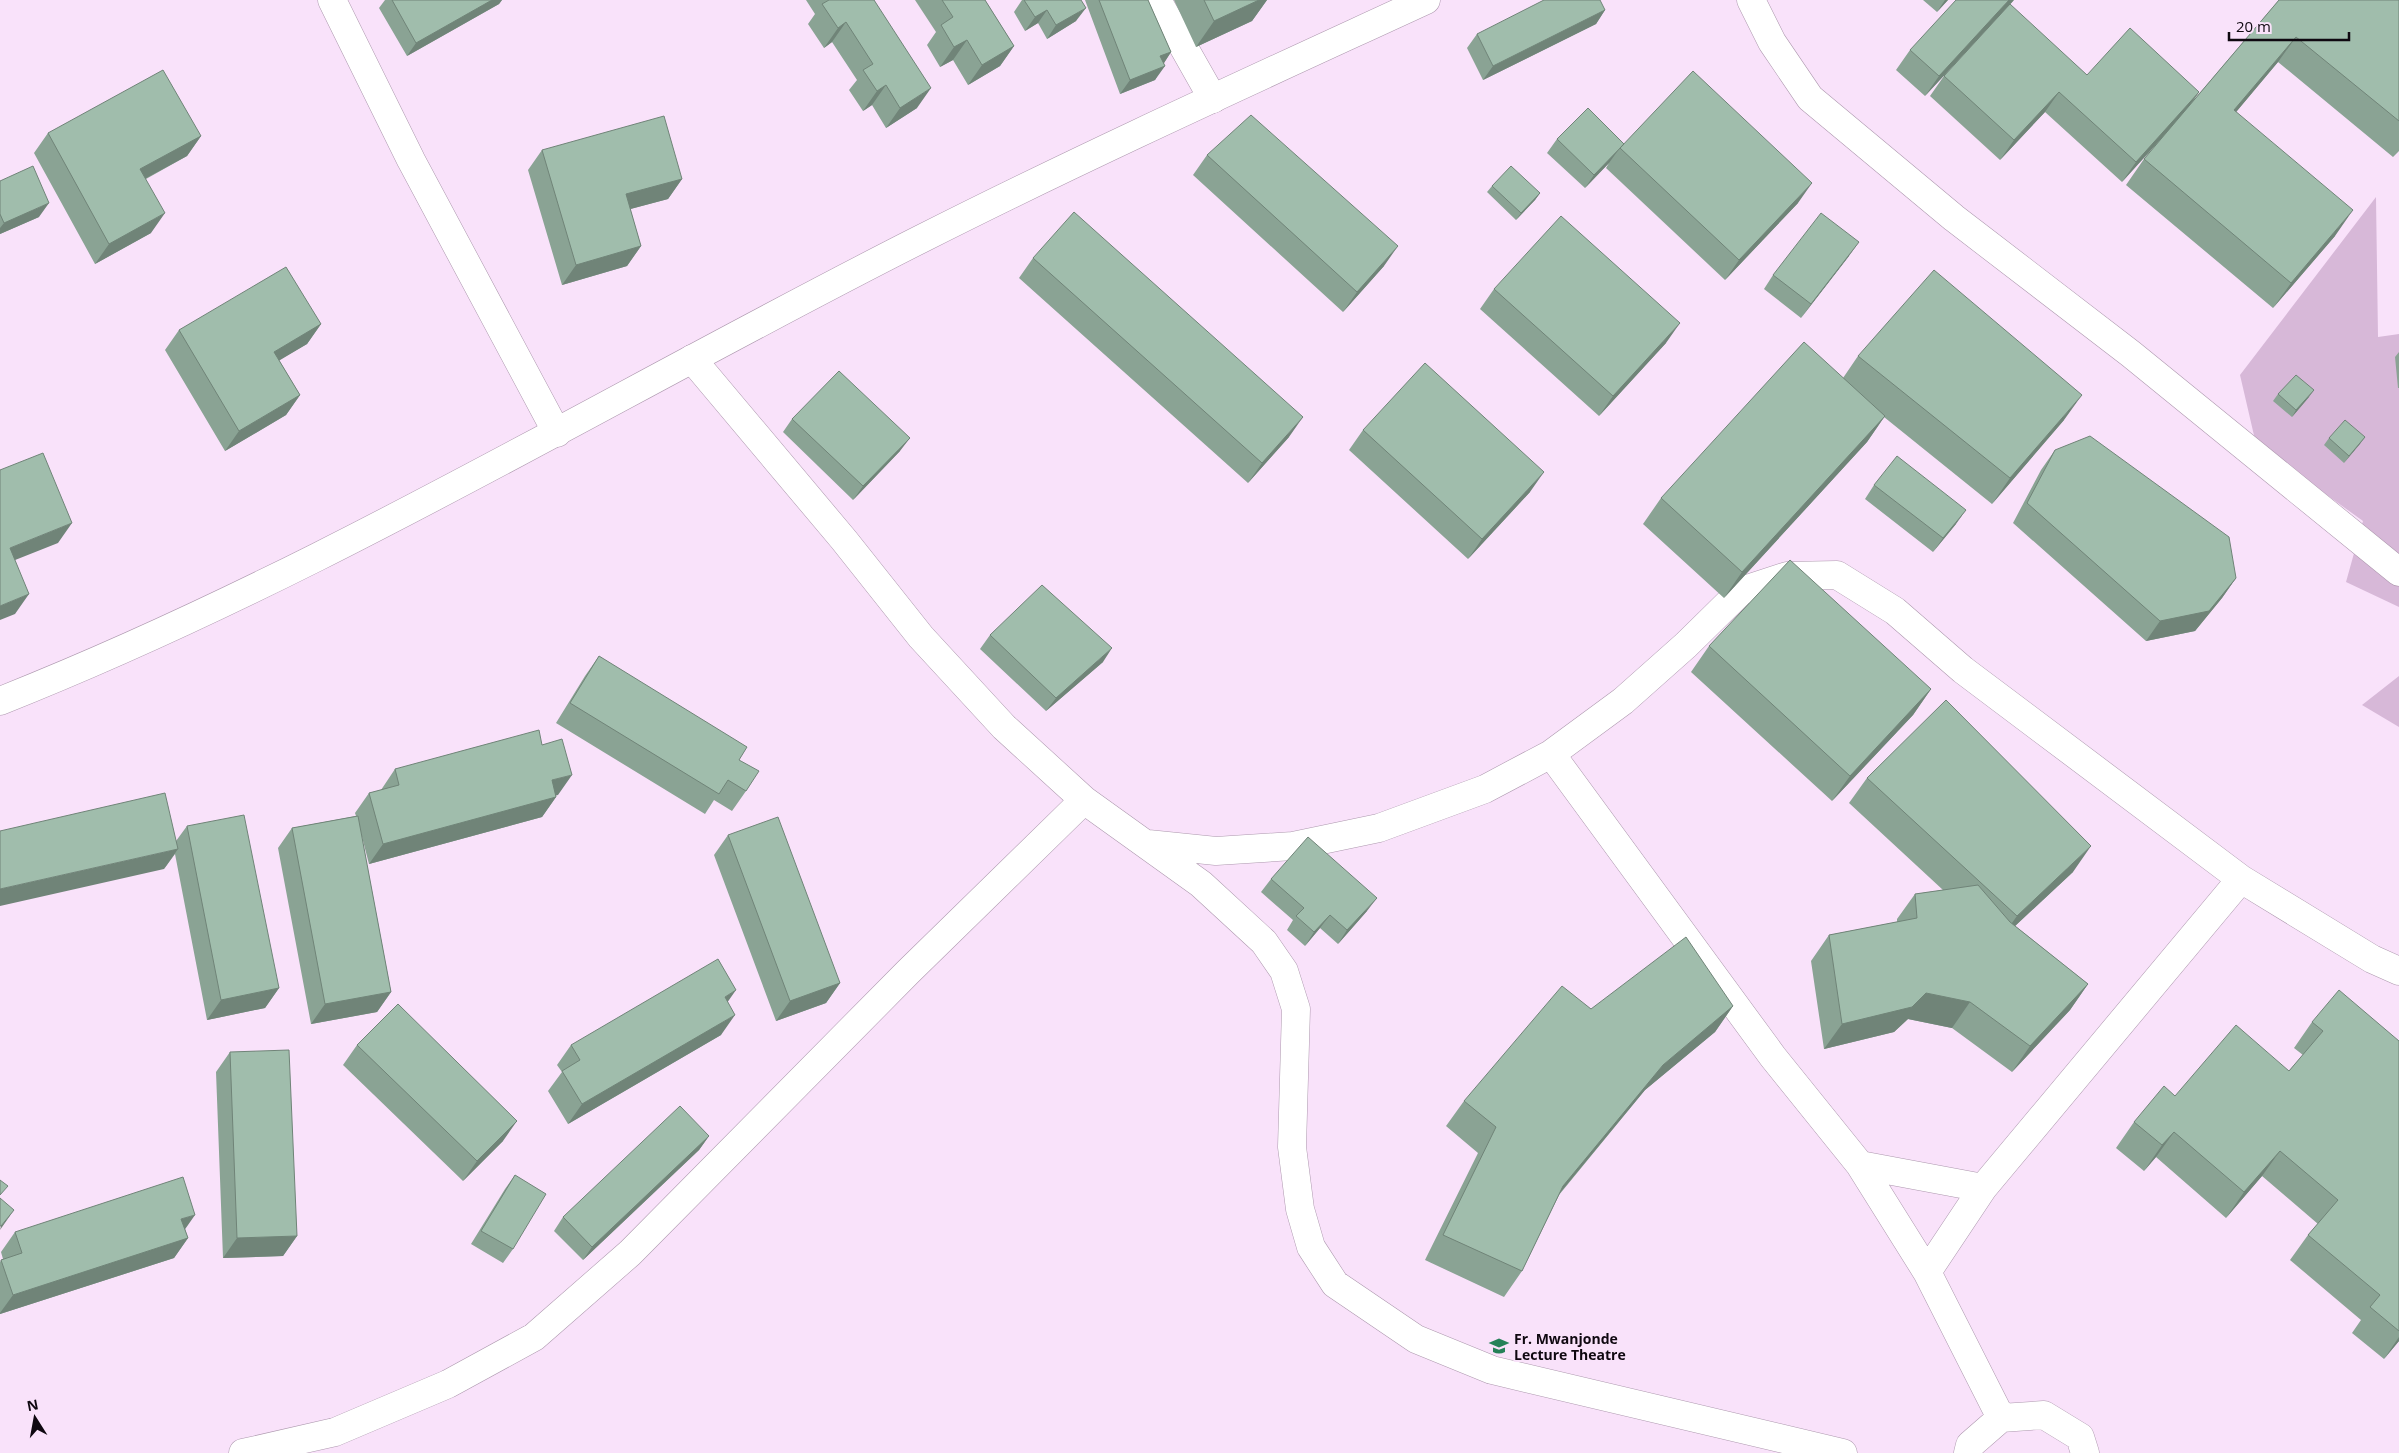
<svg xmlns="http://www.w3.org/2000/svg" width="2399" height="1453" font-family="'Open Sans',sans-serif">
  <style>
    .green { fill: #d7b8d8 }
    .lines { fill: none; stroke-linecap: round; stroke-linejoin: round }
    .minor-casing { stroke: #ad98ae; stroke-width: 29 }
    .major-casing { stroke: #ad98ae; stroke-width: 29 }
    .minor { stroke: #fff; stroke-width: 28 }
    .major { stroke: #fff; stroke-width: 28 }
    .wall { fill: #8aa394 }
    .shaded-wall { fill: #708478 }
    .building { fill: #a0bdac; stroke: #708478 }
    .labels { text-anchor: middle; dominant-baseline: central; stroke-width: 4; stroke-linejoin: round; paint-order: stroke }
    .poi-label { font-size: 14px; font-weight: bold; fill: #0f0810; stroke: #f9e2fa; text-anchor: start }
  </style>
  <rect width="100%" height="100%" fill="#f9e2fa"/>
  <!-- green -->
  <path class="green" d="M2376 197 2378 337 2399 334V607L2346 582 2363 521 2256 444 2240 375Z
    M2399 676V727L2362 705Z"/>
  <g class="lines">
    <!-- minor casing -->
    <g class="minor-casing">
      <path id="minor" d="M332 0 411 160 557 433
        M1157 0 1213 99
        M1751 0 1772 42 1810 98 1954 218 2131 354 2399 572
        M692 359 844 540 921 637 1004 727 1084 800 1201 884 1264 942 1284 971 1296 1009 1292 1147 1300 1209 1311 1247 1335 1284 1416 1339 1492 1370 1843 1453
        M1551 754 1773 1057 1860 1165 1927 1272 2001 1418
        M1148 844 1216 851 1293 846 1379 828 1485 789 1551 754 1623 701 1686 645 1741 591 1787 576 1837 575 1895 611 1963 670 2241 879 2372 959 2399 971
        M1860 1165 1983 1188
        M1927 1272 1983 1188 2241 879
        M243 1453 335 1432 448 1384 534 1337 630 1253 908 972 1084 800
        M1968 1453 1970 1445 2001 1418 2044 1415 2080 1437 2085 1453"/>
    </g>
    <!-- major casing -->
    <g class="major-casing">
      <path id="major" d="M0 701C320 574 614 394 921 239 1087 155 1257 78 1426 0"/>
    </g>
    <!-- minor -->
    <use href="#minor" class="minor"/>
    <!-- major -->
    <use href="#major" class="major"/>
  </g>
  <!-- wall -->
  <path class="wall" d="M385 0H502L499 4 407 56 379 8Z
    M806 0H874L917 108 886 128 872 105 863 111 849 90 857 80 832 42 824 48 808 24 815 14Z
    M915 0H985L1014 46 1000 66 968 85 953 60 940 67 927 45 936 32Z
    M1022 0H1081L1076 21 1047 39 1038 23 1025 31 1014 12Z
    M1085 0H1148L1171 52 1164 63 1155 80 1120 94Z
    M1174 0H1267L1252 21 1196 47Z
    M1923 0H1948L1937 12Z
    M2014 0 1925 96 1896 70 1910 50Z
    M2279 0H2399V151L2393 157 2278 62 2236 112 2335 236 2273 308 2126 185 2144 159 2163 137 2122 182 2045 112 2000 160 1930 96 1944 76 2087 75 2199 92 2193 101Z
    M1605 10 1596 24 1483 80 1467 48 1477 34Z
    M48 133 201 136 187 156 146 179 151 233 95 264 34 153Z
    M1557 139 1624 144 1798 203 1725 280 1606 168 1609 163 1585 188 1547 153Z
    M542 150 682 179 668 199 630 209 641 246 627 266 562 285 528 170Z
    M1207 155 1384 266 1343 312 1193 175Z
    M0 181 39 217 0 234Z
    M1492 186 1540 193 1535 200 1516 220 1487 192Z
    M1849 256 1801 318 1764 289 1773 275Z
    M1033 258 1289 437 1248 483 1019 278Z
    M1494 289 1666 343 1599 416 1480 309Z
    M321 324 307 344 279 360 300 395 286 415 225 451 165 350 179 330Z
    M2399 352V388H2398L2395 357Z
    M1858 356 2064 420 1992 504 1884 417 1867 442 1724 598 1643 524 1661 498 1843 378Z
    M2278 394 2309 397 2292 417 2273 401Z
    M792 419 900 451 853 500 783 432Z
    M1363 430 1530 492 1468 559 1349 450Z
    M2365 437 2344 463 2324 445 2329 438Z
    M2055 450 2236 578 2222 598 2195 631 2146 641 2013 523 2041 470Z
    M1874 485 1956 524 1933 552 1865 499Z
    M990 635 1103 662 1046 711 980 649Z
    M1709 646 1931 689 1913 715 1832 801 1691 672Z
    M599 656 739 760 746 791 732 811 714 800 705 814 556 723 585 676Z
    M542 745 558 795H556V797L542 817 369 864 361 833 391 992 377 1012 311 1024 278 848 292 828 356 816 355 813 369 793 381 790 395 769Z
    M1867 778 2073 872 2015 926 2088 984 2070 1010 2012 1072 1952 1028 1908 1019 1894 1032 1824 1049 1811 961 1829 935 1897 922V919L1915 894 1943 890 1849 803Z
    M187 826 279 988 265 1008 207 1020 175 854 164 869 176 841Z
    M728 835 840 983 826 1003 776 1021 714 855Z
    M1271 879 1367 911 1338 944 1320 928 1305 946 1287 930 1293 920 1261 892Z
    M728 1002 721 1035 568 1124 548 1091 562 1072 557 1065 571 1045Z
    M1733 1006 1715 1032 1645 1090 1559 1195 1522 1271 1504 1297 1425 1260 1478 1153 1446 1126 1464 1101Z
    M2312 1022 2399 1041V1341L2384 1359 2352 1333 2361 1320 2290 1260 2308 1235 2318 1224 2262 1176 2226 1218 2156 1157 2144 1171 2116 1148 2134 1122 2175 1096 2289 1071 2303 1055 2294 1048Z
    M357 1045 503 1141 463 1181 343 1065Z
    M230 1052 297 1236 283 1256 223 1258 216 1072Z
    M709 1136 699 1150 583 1260 554 1231 563 1217Z
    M515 1175 513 1249 503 1263 471 1244 505 1189Z
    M185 1229 188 1238 174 1258 0 1314V1262L1 1260 3 1259 1 1252 15 1232Z"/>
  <!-- shaded-wall -->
  <path class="shaded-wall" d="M492 0H502L499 4 407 56 416 43Z
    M1259 0H1267L1252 21 1196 47 1214 21Z
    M1945 0H1948L1937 12Z
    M2009 0H2014L1925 96 1939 76Z
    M1086 8 1076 21 1047 39 1056 25Z
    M1047 10 1038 23 1025 31 1035 17Z
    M1605 10 1596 24 1483 80 1493 66Z
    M846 22 832 42 824 48 838 28Z
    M2296 37 2278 62 2216 136 2234 110Z
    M967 40 953 60 940 67 954 47Z
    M1014 46 1000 66 968 85 982 65Z
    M1171 52 1162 66 1160 56Z
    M1165 66 1155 80 1120 94 1130 80Z
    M886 85 872 105 863 111 877 91Z
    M931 88 917 108 886 128 900 108Z
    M2059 92 2045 112 2000 160 2014 140Z
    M2199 92 2185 112 2122 182 2136 162Z
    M201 136 187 156 126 189 140 169Z
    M1619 149 1609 163 1585 188 1594 175Z
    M682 179 668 199 612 214 626 194Z
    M1812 183 1798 203 1725 280 1739 260Z
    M1540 193 1535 200 1516 220 1521 213Z
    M49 203 39 217 0 234V228L4 223Z
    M2353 210 2335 236 2273 308 2291 283Z
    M165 213 151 233 95 264 109 244Z
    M1859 242 1849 256 1801 318 1811 304Z
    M641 246 627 266 562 285 576 265Z
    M1398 246 1384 266 1343 312 1357 292Z
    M1680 323 1666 343 1599 416 1613 396Z
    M321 324 307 344 260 372 274 352Z
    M2314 390 2309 397 2292 417 2296 410Z
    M300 395 286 415 225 451 239 431Z
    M2082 395 2064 420 1992 504 2010 478Z
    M1885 416 1867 442 1724 598 1742 572Z
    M1303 417 1289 437 1248 483 1262 463Z
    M2365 437 2360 444 2344 463 2349 456Z
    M910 438 900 451 853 500 863 486Z
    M1544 472 1530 492 1468 559 1482 539Z
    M1966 510 1956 524 1933 552 1943 538Z
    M72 523 58 543 0 566 10 548Z
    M2236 578 2222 598 2195 631 2146 641 2160 621Z
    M29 594 15 614 0 620V606Z
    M1112 648 1103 662 1046 711 1056 698Z
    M1931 689 1913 715 1832 801 1850 776Z
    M572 775 558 795 538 800 552 780Z
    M556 797 542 817 369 864 383 844Z
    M2091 846 2073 872 1999 941 2017 916Z
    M178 849 164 869 0 906V889Z
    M1377 898 1367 911 1338 944 1347 930Z
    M1330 915 1320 928 1305 946 1314 932Z
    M840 983 826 1003 776 1021 790 1001Z
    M2088 984 2070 1010 2012 1072 2030 1046Z
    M279 988 265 1008 207 1020 221 1000Z
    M736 990 722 1010 725 997Z
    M391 992 377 1012 311 1024 325 1004Z
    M1926 993 1970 1002 1952 1028 1908 1019 1894 1032 1824 1049 1842 1024Z
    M1733 1006 1715 1032 1645 1090 1545 1211 1563 1186 1663 1065Z
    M735 1015 721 1035 568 1124 582 1104Z
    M517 1121 503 1141 463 1181 477 1161Z
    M2174 1132 2156 1157 2144 1171 2162 1145Z
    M709 1136 699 1150 583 1260 592 1247Z
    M2280 1151 2262 1176 2226 1218 2244 1192Z
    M14 1210 0 1230 1 1226Z
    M195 1215 181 1235V1219Z
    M297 1236 283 1256 223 1258 237 1238Z
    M188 1238 174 1258 0 1314V1313L13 1295Z
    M2399 1337V1341L2384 1359Z"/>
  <!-- building -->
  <path class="building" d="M392 0H492L416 43Z
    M829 0H874L931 88 900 108 886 85 877 91 863 70 873 64 846 22 838 28 822 4Z
    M942 0H985L1014 46 982 65 967 40 954 47 941 25 953 17Z
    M1024 0H1081L1086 8 1056 25 1047 10 1035 17Z
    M1099 0H1148L1171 52 1160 56 1165 66 1130 80Z
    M1204 0H1259L1214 21Z
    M1544 0H1600L1605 10 1493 66 1477 34Z
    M1956 0H2009L1939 76 1910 50Z
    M2279 0H2399V121L2296 37 2234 110 2353 210 2291 283 2144 159Z
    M2010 4 2087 75 2130 28 2199 92 2136 162 2059 92 2014 140 1944 76Z
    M163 70 201 136 140 169 165 213 109 244 48 133Z
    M1693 71 1812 183 1739 260 1620 148Z
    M1588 108 1624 144 1594 175 1557 139Z
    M1251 115 1398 246 1357 292 1207 155Z
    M664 116 682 179 626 194 641 246 576 265 542 150Z
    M33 166 49 203 4 223 0 214V181Z
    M1511 166 1540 193 1521 213 1492 186Z
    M1074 212 1303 417 1262 463 1033 258Z
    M1821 213 1859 242 1811 304 1773 275Z
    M1561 216 1680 323 1613 396 1494 289Z
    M286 267 321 324 274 352 300 395 239 431 179 330Z
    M1934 270 2082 395 2010 478 1858 356Z
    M1804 342 1885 416 1742 572 1661 498Z
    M1425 363 1544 472 1482 539 1363 430Z
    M839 371 910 438 863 486 792 419Z
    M2296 375 2314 390 2296 410 2278 394Z
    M2345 420 2365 437 2349 456 2329 438Z
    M2090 436 2229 537 2236 578 2209 611 2160 621 2027 503 2055 450Z
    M43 453 72 523 10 548 29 594 0 606V470Z
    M1897 456 1966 510 1943 538 1874 485Z
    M1790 560 1931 689 1850 776 1709 646Z
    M1042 585 1112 648 1056 698 990 635Z
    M599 656 747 747 739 760 759 771 746 791 728 780 719 794 570 703Z
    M1946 700 2091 846 2017 916 1867 778Z
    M539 730 542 745 562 739 572 775 552 780 556 797 383 844 369 793 399 785 395 769Z
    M165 793 178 849 0 889V831Z
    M244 815 279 988 221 1000 187 826Z
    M358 816 391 992 325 1004 292 828Z
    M778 817 840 983 790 1001 728 835Z
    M1308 837 1377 898 1347 930 1330 915 1314 932 1296 916 1304 908 1271 879Z
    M1978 885 2010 922 2088 984 2030 1046 1970 1002 1926 993 1912 1007 1842 1024 1829 935 1917 918 1915 894Z
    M1686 937 1733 1006 1663 1065 1563 1186 1522 1271 1443 1235 1496 1127 1464 1101 1562 986 1591 1009Z
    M718 959 736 990 725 997 735 1015 582 1104 562 1071 580 1060 571 1045Z
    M2339 990 2399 1041V1331L2370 1307 2380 1295 2308 1235 2338 1200 2280 1151 2244 1192 2174 1132 2162 1145 2134 1122 2164 1086 2175 1096 2236 1025 2289 1071 2323 1031 2312 1022Z
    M398 1004 517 1121 477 1161 357 1045Z
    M289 1050 297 1236 237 1238 230 1052Z
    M680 1106 709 1136 592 1247 563 1217Z
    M515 1175 546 1194 513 1249 481 1231Z
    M183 1177 195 1215 181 1219 188 1238 13 1295 1 1260 22 1253 15 1232Z
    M0 1180 8 1186 0 1195Z
    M0 1198 14 1210 1 1226H0Z"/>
  <!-- icons -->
  <defs>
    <g id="school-bare" transform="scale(1.5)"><path d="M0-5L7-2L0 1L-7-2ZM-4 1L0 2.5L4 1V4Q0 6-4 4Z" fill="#258158" stroke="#f9e2fa" stroke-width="2.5" paint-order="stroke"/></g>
  </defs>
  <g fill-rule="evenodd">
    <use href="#school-bare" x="1499" y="1346"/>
  </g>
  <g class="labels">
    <!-- poi labels -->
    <g class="poi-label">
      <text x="1514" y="1338">Fr. Mwanjonde<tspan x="1514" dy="16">Lecture Theatre</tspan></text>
    </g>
  </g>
  <!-- north arrow -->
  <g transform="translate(35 1418) rotate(349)" stroke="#f9e2fa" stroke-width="4" paint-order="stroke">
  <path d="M0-4L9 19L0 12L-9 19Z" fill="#0f0810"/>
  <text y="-8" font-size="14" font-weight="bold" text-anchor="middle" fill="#0f0810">N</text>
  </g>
  <!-- scale -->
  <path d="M2229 32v8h120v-8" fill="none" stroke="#0f0810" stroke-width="2.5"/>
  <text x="2236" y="32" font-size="15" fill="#0f0810" stroke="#f9e2fa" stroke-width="4" paint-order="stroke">20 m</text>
</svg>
